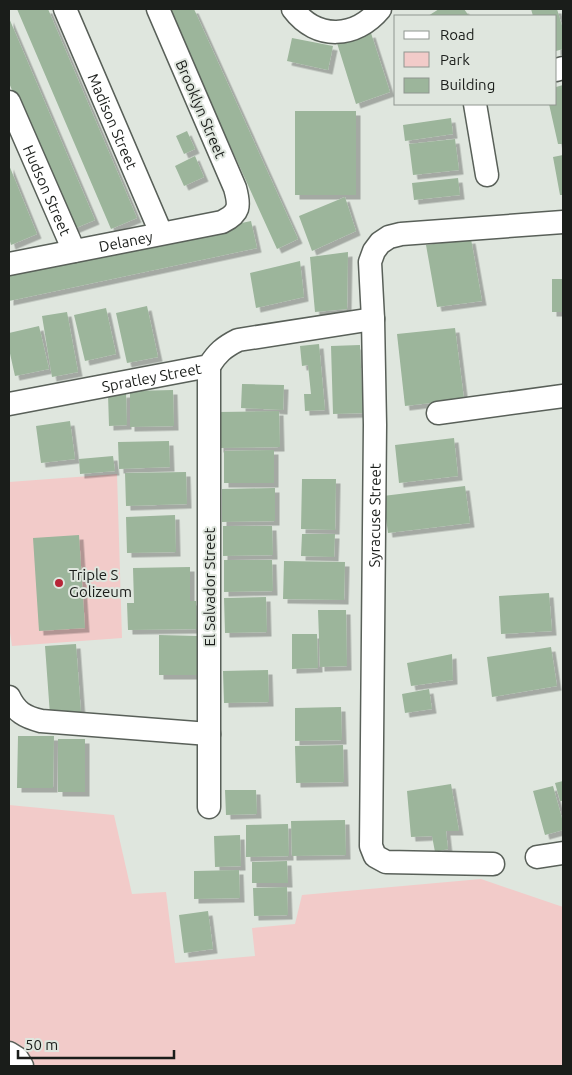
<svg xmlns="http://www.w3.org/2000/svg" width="572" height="1075" font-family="Ubuntu,sans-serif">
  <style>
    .green { fill: #f2cbc9 }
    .building { fill: #9cb59b; filter: url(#shadow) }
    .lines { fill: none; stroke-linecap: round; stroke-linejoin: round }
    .minor-casing { stroke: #596059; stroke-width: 25 }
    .minor { stroke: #fff; stroke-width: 22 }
    .poi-dot { fill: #b72537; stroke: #dfe6de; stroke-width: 2 }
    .labels { text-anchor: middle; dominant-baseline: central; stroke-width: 4; stroke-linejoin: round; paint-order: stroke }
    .street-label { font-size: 15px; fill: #1a1d1a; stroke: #dfe6de }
    .poi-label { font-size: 15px; fill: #1a1d1a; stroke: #dfe6de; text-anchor: start }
  </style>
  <defs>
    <filter id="shadow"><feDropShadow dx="4.5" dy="4.5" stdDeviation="0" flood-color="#0004"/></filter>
  </defs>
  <rect width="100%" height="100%" fill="#dfe6de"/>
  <!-- green -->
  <path class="green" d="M117 474 122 638 12 646 9 626V482Z
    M9 805 114 815 132 894 166 892 175 963 255 956 252 928 295 924 302 895 481 879 563 907V1066H9Z"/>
  <!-- building -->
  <path class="building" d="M17 9H48L137 218 111 229Z
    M168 9H194L298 239 277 249Z
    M439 9H464L469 16H428Z
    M531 9H557L563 29V49L556 51V16H533Z
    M9 18 95 220 71 230 9 83Z
    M371 33 390 92 356 104 337 43Z
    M292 38 333 46 328 70 287 61Z
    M563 85V144H558L549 104H556V87Z
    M295 111H356V195H295Z
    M451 118 453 134 405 141 403 125Z
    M187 131 195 149 184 154 176 136Z
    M455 139 459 170 413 175 409 144Z
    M563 155V195H560L553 157Z
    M195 156 204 177 184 186 175 166Z
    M9 165 37 234 11 245 9 238Z
    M458 178 460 195 414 200 412 183Z
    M345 197 356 231 312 251 299 216Z
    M251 221 257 248 9 301V273Z
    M471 239 482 301 437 307 426 245Z
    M348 252 347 309 315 312 310 257Z
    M300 261 304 297 256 308 250 273Z
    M552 279H563V312H552Z
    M147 306 158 357 127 363 116 313Z
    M106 308 116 354 85 361 74 315Z
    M67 312 78 372 52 377 42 316Z
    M39 326 49 369 15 376 9 349V333Z
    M455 328 464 399 405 406 397 334Z
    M319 344 325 410 305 411 304 394H311L308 365 302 366 300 346Z
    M360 345 363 413 333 414 331 346Z
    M242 384 284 385 283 410 241 408Z
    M173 390 174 426 130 427V391Z
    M126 393 127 425 109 426 108 394Z
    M279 411 280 447 219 448V412Z
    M70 421 75 459 41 463 36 426Z
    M454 438 458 476 399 483 395 445Z
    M169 441 170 467 119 469 118 442Z
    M274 450V483H224V451Z
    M113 456 115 471 80 474 79 459Z
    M186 472 187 504 126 506 125 473Z
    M302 479H336L335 530 301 529Z
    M465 486 470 523 388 533 383 496Z
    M275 488V521L222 522V489Z
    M175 515 176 552 127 553 126 517Z
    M223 526H272L273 555 223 556Z
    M302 534H335L334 557 301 556Z
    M79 535 85 628 39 631 33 538Z
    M224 560H272L273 591 224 592Z
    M284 561 345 562 344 600 283 599Z
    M190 567V601H196L197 629 128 630 127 603H134L133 568Z
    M549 593 552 631 501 634 499 596Z
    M266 597 267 632 225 633 224 598Z
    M318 610H346L347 666 320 667Z
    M292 634H317L318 668 292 669Z
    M159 635 198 636 197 675H159Z
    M76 644 81 713 50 715 45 646Z
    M551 647 557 686 492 697 487 657Z
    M452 654 453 680 411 686 407 663Z
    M268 670 269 702 224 703 223 671Z
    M429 689 432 709 405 713 402 694Z
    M341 707 342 740 295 741V708Z
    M18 736H54L53 788H17Z
    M58 739H85V792H58Z
    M343 745 344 782 296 783 295 746Z
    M563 781V801H560L555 783Z
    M451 784 459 831H446L448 849 435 852 432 836 411 837 407 791Z
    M553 786 563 822V830L545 835 533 791Z
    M225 790H256L257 814 226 815Z
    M345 820 346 855 292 856 291 821Z
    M288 824 289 856 246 857V825Z
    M240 835 241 866 215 867 214 836Z
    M287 861 288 883H252V862Z
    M239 870 240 898 194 899V871Z
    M287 887 288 915 254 916 253 888Z
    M208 911 213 949 184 953 179 915Z"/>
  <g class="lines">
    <!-- minor casing -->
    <g class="minor-casing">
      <g id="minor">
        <path id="s1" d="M65 9 161 233"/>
        <path d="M293 9C317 41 356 38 380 9"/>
        <path d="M556 70 563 68"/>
        <path id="s2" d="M9 102 74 251"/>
        <path d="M475 104 487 175"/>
        <path id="s3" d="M9 264 222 222C240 213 240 206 235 188L158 9"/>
        <path id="s4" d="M9 404 209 366C217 353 224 347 238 340L373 319"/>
        <path d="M438 413 563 396"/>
        <path d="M9 697C16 712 25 717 41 721L209 734"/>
        <path d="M209 807V366"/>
        <path d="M537 857 563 853"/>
        <path id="s5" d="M493 864 386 862 375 856 371 846 375 425 373 319 370 262 374 251 380 243 389 237 401 234 563 222"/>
        <path d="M9 1053 17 1058 22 1066"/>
      </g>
    </g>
    <!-- minor -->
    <use href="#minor" class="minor"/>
  </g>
  <!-- markers -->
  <circle class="poi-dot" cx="59" cy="583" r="5"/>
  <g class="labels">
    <!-- street labels -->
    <g class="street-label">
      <text transform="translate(201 109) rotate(67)">Brooklyn Street</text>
      <text stroke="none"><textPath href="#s1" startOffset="122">Madison Street</textPath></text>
      <text stroke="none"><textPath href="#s2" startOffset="96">Hudson Street</textPath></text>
      <text stroke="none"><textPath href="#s3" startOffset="119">Delaney</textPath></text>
      <text stroke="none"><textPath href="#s4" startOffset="145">Spratley Street</textPath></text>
      <text stroke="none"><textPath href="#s5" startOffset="461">Syracuse Street</textPath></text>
      <text transform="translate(209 587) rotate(-90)">El Salvador Street</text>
    </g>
    <!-- poi labels -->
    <g class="poi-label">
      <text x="69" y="574">Triple S<tspan x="69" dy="17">Golizeum</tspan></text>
    </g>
  </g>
  <!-- border -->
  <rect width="572" height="1075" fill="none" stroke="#1a1d1a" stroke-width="20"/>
  <!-- legend -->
  <rect x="394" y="15" width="162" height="90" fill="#dfe6de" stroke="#909690"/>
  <rect x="404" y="31" width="25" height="8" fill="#ffffff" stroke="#909690"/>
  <text x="440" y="40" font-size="15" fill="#1a1d1a">Road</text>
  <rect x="404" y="52" width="25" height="15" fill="#f2cbc9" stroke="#909690"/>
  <text x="440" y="65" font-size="15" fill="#1a1d1a">Park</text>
  <rect x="404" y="78" width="25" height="15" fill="#9cb59b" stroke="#909690"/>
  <text x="440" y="90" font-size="15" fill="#1a1d1a">Building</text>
  <!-- scale -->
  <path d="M18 1050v8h156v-8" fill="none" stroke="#1a1d1a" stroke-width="2.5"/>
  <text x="25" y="1050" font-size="15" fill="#1a1d1a" stroke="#dfe6de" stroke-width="4" paint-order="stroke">50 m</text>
</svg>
